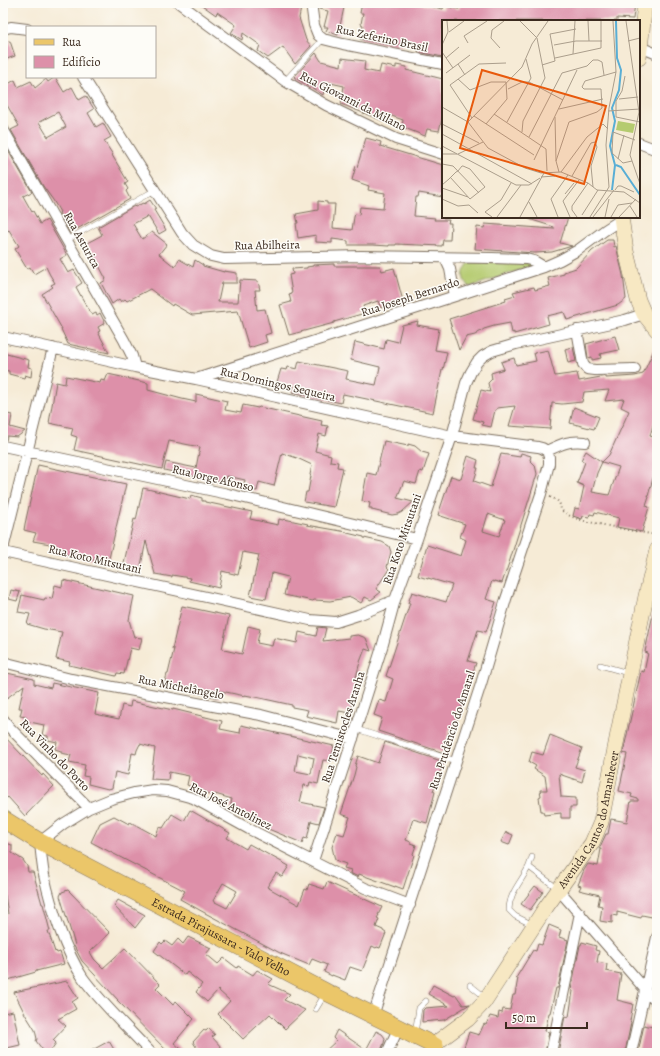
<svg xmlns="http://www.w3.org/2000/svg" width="660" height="1056" font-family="Alegreya,serif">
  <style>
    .green { fill: #b5cb6f; stroke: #787a46 }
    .building { fill: #dd90a9; fill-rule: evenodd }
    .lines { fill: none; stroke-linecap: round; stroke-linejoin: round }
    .lane-casing { stroke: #7c6e5e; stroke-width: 6 }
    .street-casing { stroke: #7c6e5e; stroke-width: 12 }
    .secondary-casing { stroke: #7c6e5e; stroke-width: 16 }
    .primary-casing { stroke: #7c6e5e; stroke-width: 18 }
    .path { stroke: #7c6e5e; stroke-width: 2; stroke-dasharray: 1 3; stroke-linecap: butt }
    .lane { stroke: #fff; stroke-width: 5 }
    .street { stroke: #fff; stroke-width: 10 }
    .secondary { stroke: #f7e8c3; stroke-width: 15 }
    .primary { stroke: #ebc669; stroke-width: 17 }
    .labels { text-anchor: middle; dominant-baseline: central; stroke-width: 3; stroke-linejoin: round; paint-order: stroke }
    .street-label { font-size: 12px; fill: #3b2a1e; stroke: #fdfcf7 }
    .inset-river { fill: none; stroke: #59aed5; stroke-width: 2 }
    .inset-road { fill: none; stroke: #ab9e8c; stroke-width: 1 }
    .view { fill: #e8590c; fill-opacity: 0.15; stroke: #e8590c; stroke-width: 2 }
    .inset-edge { fill: none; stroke: #3b2a1e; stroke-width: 2 }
  </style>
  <rect width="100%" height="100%" fill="#fdfcf7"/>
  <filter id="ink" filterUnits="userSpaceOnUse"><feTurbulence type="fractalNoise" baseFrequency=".025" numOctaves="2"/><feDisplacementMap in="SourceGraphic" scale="8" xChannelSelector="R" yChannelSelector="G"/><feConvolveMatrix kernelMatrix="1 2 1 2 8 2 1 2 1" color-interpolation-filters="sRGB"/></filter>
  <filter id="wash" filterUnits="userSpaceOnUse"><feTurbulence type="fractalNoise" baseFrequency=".012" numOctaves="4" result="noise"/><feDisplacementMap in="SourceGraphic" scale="16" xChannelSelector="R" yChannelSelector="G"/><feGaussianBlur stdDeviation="0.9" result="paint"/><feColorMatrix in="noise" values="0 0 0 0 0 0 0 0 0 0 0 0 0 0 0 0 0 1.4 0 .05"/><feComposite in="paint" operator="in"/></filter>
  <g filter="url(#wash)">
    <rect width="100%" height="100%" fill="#f6ebd6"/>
    <!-- green -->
    <path class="green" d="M474 262 532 263V266L470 287C461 279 462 274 468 264Z"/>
    <g id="blocks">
      <!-- building -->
      <path class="building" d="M199 3H302L299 18 306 40 311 46 295 64 283 47 268 58 258 51 260 45 243 33 242 40 231 33 236 25 217 12 216 15Z
        M321 3H345L338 35 326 31 328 27H324L328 11 319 9Z
        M362 3H415L443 9 444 6 459 9 460 4 464 3H635L633 19 617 18V21H443V57L418 52 419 46 403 43 402 45 397 44 396 46 360 39 363 25 361 24 363 13H360Z
        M10 41 15 56 7 59 6 57 3 59V42Z
        M316 53 321 61 341 66 342 58 349 59 365 61 364 70 379 73 381 65 396 68V65L407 67 406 70 443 79V114L439 131 427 129 425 136 402 127 403 120 386 114 383 121 341 104 344 86 326 82 323 95 308 85V86L294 77Z
        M55 77 64 92 72 87 79 100 86 96 94 109 88 113 96 127 103 123 111 137 104 141 113 155H112L128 182 125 184 128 189 126 191 130 199 70 233 59 213 60 212 53 200 43 186 11 130 19 126 3 98V87L15 80 18 87 31 81 35 88 46 79 48 82ZM58 112 66 127 48 137 39 122Z
        M366 138 381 142 380 146 443 165V197L419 193 418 197H416L414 216 435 218 434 220H449L448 223H451L450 240H443L442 246 396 244V245H389V246L373 245H348V241L332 239V243L316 242V235L298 238 296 223H298L296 214 318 210V201L327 202V204H335L333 228 352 230 354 217 355 214 359 215 360 207 383 209 385 193 368 190 369 186 352 180 356 166 357 167Z
        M3 142 32 192 23 196 32 212 33 211 40 224 47 220 67 255 60 259 68 273 74 270 82 283 76 287 82 298 92 315 96 313 97 315 100 313 105 323 98 327 100 331 98 332 109 353 68 344 61 329H62L42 294 53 287 51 285 55 283 50 275 46 267 34 274 30 267 27 269 15 249 19 246 9 230 8 231 3 222Z
        M150 200 156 209 154 210 166 230 159 234 148 216 133 224 142 239 152 232 167 244 159 254 175 267 179 259 193 267 195 260 203 265V266L224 272V271L237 273V283H222L218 302H238L240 280 258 281 260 290H255L257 310 265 309 271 333 265 335 267 342 249 348 238 311 192 315 173 304 172 306 150 289 127 301 125 299 121 302 119 299 112 304 101 283 106 280 105 279H106L87 243 102 235 98 227 134 206 135 207 143 203 144 204Z
        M530 217H568L560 243 572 246 552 252 535 253 475 249 477 227 484 228 485 224 554 229V227L529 219Z
        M607 240H613L614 247 616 246 623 275 626 299 618 305 567 320 564 312 547 316 549 324 514 334V332L512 333 510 323 494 326 484 329 475 335 466 337 459 350 449 319 506 301 505 299 515 296 513 292 534 287 535 290 550 286 548 278 564 274V272L576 268 592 251Z
        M334 264V266H380L382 271 394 268 403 301 381 308 378 301 363 306 365 313 334 322V323L289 335 280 305 291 302 289 294 292 293 289 275 293 274 292 269 307 268V267L313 266V265Z
        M418 321 417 325 439 329 435 350 447 352 443 370H442L433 413 343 394 341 403 292 392 294 386 277 382 281 369 287 370 288 367 297 369 299 361 348 371 346 379 376 385 380 367 351 360 355 342 384 349 386 339 398 342 402 325Z
        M615 336 619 350 600 354 601 358 592 360V357L588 358 586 344Z
        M657 343V418H655L650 436 657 438V464L648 496 649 497 646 506 649 507 642 532 617 527 619 518 595 512 594 515 590 514 589 517 583 516 582 519 573 516 575 508 579 509 584 486 577 483 585 462 581 460 586 451 602 462 597 473 592 492 609 495 619 467 602 462 609 455 629 411 621 407 624 399 605 401 609 390 584 392 582 402 562 404 552 403 550 429 509 426 515 406 497 408 496 410H495L491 427 482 425 483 422 473 419 481 390 490 392 488 383 492 379 491 373 504 369 501 362 514 358 516 365 536 361 534 353 548 350 555 376 577 373 579 381 606 376V378L635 376 643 374Z
        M573 347 576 361 568 363 565 349Z
        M3 353 29 360 28 367 32 368 31 377 25 375 24 378 9 374V371L3 370Z
        M108 374 148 383V390L182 399 196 402V394L227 401 225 410 241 413 243 405 258 408 259 407 322 421 321 425 328 426 326 436 319 434 315 451 331 455 330 461 338 462 337 467 343 468 334 507 304 502 306 492H308L311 476 310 475 312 465 297 458 282 453 274 486 259 482 257 491 243 488 245 480 227 476 225 483 164 470 166 462 196 468 200 447 169 441 162 469 74 450 77 437 71 435 73 428 49 423 56 382 65 384 66 376 100 383 101 380 105 381Z
        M574 407 599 417 594 429 570 423Z
        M3 413 12 415 10 427 25 431 17 437 7 436 6 440H3Z
        M384 441 408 446V444L415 446 422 452 429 454 423 472 420 471 416 484 404 481 397 498 413 502 402 512 398 514 392 515 372 510V508H369L370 503 362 501 367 473 376 475Z
        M521 453 531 456 530 460 535 465 537 474 509 563 502 583 494 581V582L492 581 486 599 496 602 486 632 478 630 468 661 476 663 454 729 450 728 444 749 448 750 447 754 378 731 382 718 374 715 379 700 386 702 393 679 386 676 410 603H408L412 592 446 602 452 585 428 578V579L418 576 427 545 461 556 466 540 460 537 465 524 438 515 451 476 461 479 468 456 478 460 476 468H478L474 481 491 487 501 454 520 457ZM488 514 505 520 499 536 483 531Z
        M38 465 126 484 108 563 55 552 56 545 33 541 36 533 24 530 25 524Z
        M143 488 190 499 191 495 202 498V501H205V502L252 512 250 519 278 525 279 519 283 520 284 519 308 524 307 525 347 532V533L364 537V538L382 542 389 546 391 552 387 567 389 569 376 589 381 592 371 600 365 597 361 603 351 597 330 601 314 600 313 601 284 595 288 577 272 573 266 599 250 596 259 555 243 552 238 575 222 571 219 588 189 581 190 578 172 575V577L155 574 146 541 140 570 123 567 134 519 136 520Z
        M63 580 134 596 129 620 134 637 142 638 139 650 130 648 124 674 117 673 116 676 69 665 70 662 56 659 62 632 44 629 27 624 30 614 18 612 22 595 44 600 45 598 52 599 55 585 62 587Z
        M11 590 20 592 17 601 9 599Z
        M182 606 229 616 222 649H224V650L242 654 248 626 260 629 257 643 272 646 274 638 297 643 299 632 316 636 318 627 326 628 323 641 349 638V636L358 635 366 638 371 651 365 649 360 662 356 677 360 678 350 713 339 711 337 723 306 716 308 710 292 707V705L260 698 245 695V696L221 691 219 698 164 686 167 674H168L174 649H172Z
        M653 614H657V894L652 917 642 915 641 918 617 912V916L612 915V923L600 921 602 906 598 905 600 895 579 890 581 886 578 885 584 870 588 864 598 866 601 849H599L606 834H608L611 819 627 822 631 801H638V799L631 797 632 794 619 791 627 754 623 753 628 730 641 671 644 672 648 653 645 652Z
        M7 673 34 679V684L51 688 52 683 99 693 95 714 119 719 122 705 130 707 131 701 173 710V709L222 721 220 729 240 733 241 725 334 746 331 761 323 760 318 784 310 782 309 786 304 785 300 802 324 807 319 823 311 821 307 839 304 838 302 843 266 828 230 808 232 799 215 794 214 798 205 792 187 785 189 776 169 772 168 780 151 779 155 748 140 744 137 750 136 754 132 753 128 775 115 772 112 788 108 789 88 784 89 777 83 776 85 765 69 762 71 755 61 753V751L55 749 57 742 48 740V736L42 735 44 725 25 721 26 717 20 716 22 708H19L24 685 3 701V674L6 675ZM298 754 314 758 311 774 295 771Z
        M3 735 42 776 43 774 54 786 25 816 8 797 7 798 3 794Z
        M550 735 582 748 575 767 585 770 582 782 559 774 561 797 576 798V807H570V818H561V813L544 815 543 811H541L539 797 541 796 540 790H547L545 776 534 769 536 766 529 762 532 752 543 755Z
        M385 742 444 762 433 791 435 792 427 823 413 819 406 840 411 842 410 843 416 845 413 854 414 855 403 889 395 886V887L359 874 358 877 350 873 351 870 344 868 346 864 335 860 332 847 337 833 344 835 350 817 341 814 354 775 356 767 355 766 358 756 378 763Z
        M190 810 230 833 227 838 246 849 249 844 289 866 282 877 276 873 267 887 299 905 305 889 307 890 309 884 324 889 327 882 382 907 378 915H379L377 918 379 919 376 927 383 930V931L386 933 380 948 377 947 376 948 372 946 362 971 350 967 345 980 332 975V976L324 972 327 965 312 959 309 965 280 953 205 913 180 899 185 891 91 842 100 823 114 816 129 824 130 822 156 836 159 827 163 828 172 814 184 821ZM223 883 237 891 227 908 213 901Z
        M506 832 513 835 509 845 501 842Z
        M3 842 12 845V853L23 860 27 866 28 872H33L42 904H43L50 931H48L55 952 56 951 57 953 60 952 64 964 36 971V972L8 980 3 967V915L8 914 5 895H3Z
        M535 886 543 892 530 910 521 904Z
        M68 890 110 933 90 952 94 959 103 968 125 948 160 984 156 988 173 1005 176 1001 194 1019 174 1043 186 1053H169L117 1000H118L82 961 74 946 75 945 60 896 62 892Z
        M118 900 145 915 135 928 114 906Z
        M549 925 561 930 559 937 568 940 558 988H556L550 1013H549L545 1031 549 1032 545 1053H462L469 1032 479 1035 484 1024 486 1025 490 1016 498 1018 499 1012 502 1013 503 1009 510 1010 513 995H515L518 978H516L533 950 536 951 538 944 542 945Z
        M188 937 211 948 206 954 218 964 224 958 237 968 238 966 253 975 257 970 273 979 268 984 290 994 284 1000 305 1010 285 1029 270 1014 243 1039 218 1014 230 1001 218 990 207 1002 196 992 202 984 187 972 185 975 154 951 160 942 162 944 165 941 172 946 178 939 183 944Z
        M582 942 596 946 595 950 599 951 597 962 607 964 606 971 621 974 617 1000 633 1004 630 1021 631 1022 625 1053H558L565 1016 569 1017 573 991 571 990 580 945H581Z
        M67 981 78 998 72 1002 76 1009 58 1019 66 1026 53 1040 56 1043 49 1053H45L36 1041 37 1039 35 1030 25 1014 14 992Z
        M433 985 454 996 456 995 463 1005 470 1004 444 1020 422 1022 423 1010 425 1008 449 1006 428 994Z
        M13 1011 20 1045 3 1049V1013Z
        M644 1025 657 1028V1043L655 1053H638Z
        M209 1028 215 1035 212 1037 222 1048 213 1053H200L193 1042 204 1030 206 1031Z
        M337 1030 366 1050 376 1031 382 1034 385 1038 384 1043 380 1053H323L336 1041 333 1038Z
        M109 1041 116 1053H87Z"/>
    </g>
  </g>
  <g filter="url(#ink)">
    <use href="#blocks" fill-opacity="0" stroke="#7c6e5e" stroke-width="1"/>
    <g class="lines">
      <!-- lane casing -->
      <g class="lane-casing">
        <path id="lane" d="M285 81 323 39
          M67 240 155 190
          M600 665 628 673
          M356 729 456 761
          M532 857C531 860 530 863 529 866 522 881 509 893 509 910L515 916 533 925
          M529 867 557 888
          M470 985 485 997
          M316 1009 325 994
          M415 1033 419 1008 426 1001"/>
      </g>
      <!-- street casing -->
      <g class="street-casing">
        <path id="street" d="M179 3 285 81 326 105 396 139 443 154
          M315 3 312 7V10L314 25 318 35 323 39 343 44 443 64
          M3 29 11 27 27 29
          M640 47 657 54
          M83 77 182 233 193 245 211 256 224 259 361 256 492 258 526 259 534 261 544 267
          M3 129 124 340 132 356 135 367
          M639 143 657 150
          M445 258 450 269 455 296
          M577 330 583 364 587 369 595 370 635 369
          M3 337 135 367 196 379 452 436 538 447 542 448 547 451
          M196 379 455 296 544 267 560 260 578 250 605 230 622 219
          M3 446 228 494 417 539
          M547 451C561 444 569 440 585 442
          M3 549 53 348
          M3 552 310 620 336 622 358 615 395 600
          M3 662 71 679 261 715 353 739
          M3 719 10 728 89 808
          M313 861 356 729 383 644 395 600 417 539 452 436 466 383 471 372 477 362 483 356 492 351 516 344 625 320 644 314
          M558 889 657 1003
          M373 1016 481 684 506 599 541 494 549 464V457L547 451
          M151 1053C129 1029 102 1004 83 978 65 951 51 907 44 875 42 864 41 853 40 842L63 824 89 808 111 799 134 793 153 790 167 791 193 798 249 829 365 888 410 905
          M387 1053 398 1029
          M551 1053 580 913
          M631 1053 657 937"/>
      </g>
      <!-- secondary casing -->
      <g class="secondary-casing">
        <g id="secondary">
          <path d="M639 58 645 3"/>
          <path d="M621 217 626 251 638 300 644 314 657 330"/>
          <path id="s1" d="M435 1046 440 1040 468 1019 484 1002 544 910 592 843 601 822 619 728 646 596 657 550"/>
        </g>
      </g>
      <!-- primary casing -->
      <g class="primary-casing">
        <g id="primary">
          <path id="s2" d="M3 819 40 842 326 992 435 1046 433 1053"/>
        </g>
      </g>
      <!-- path -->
      <path class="path" d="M550 497C558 500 560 502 561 510 573 520 589 522 604 525 622 529 639 532 657 535"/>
      <!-- lane -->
      <use href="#lane" class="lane"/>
      <!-- street -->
      <use href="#street" class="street"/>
      <!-- secondary -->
      <use href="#secondary" class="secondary"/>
      <!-- primary -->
      <use href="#primary" class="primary"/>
    </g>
  </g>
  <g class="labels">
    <!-- street labels -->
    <g class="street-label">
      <text transform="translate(382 38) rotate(12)">Rua Zeferino Brasil</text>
      <text transform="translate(353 101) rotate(27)">Rua Giovanni da Milano</text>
      <text transform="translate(82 240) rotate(61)">Rua Asturica</text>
      <text transform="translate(267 245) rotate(-1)">Rua Abilheira</text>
      <text transform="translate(410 297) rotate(-18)">Rua Joseph Bernardo</text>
      <text transform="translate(278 384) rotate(13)">Rua Domingos Sequeira</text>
      <text transform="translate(213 478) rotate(13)">Rua Jorge Afonso</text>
      <text transform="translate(402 539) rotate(-71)">Rua Koto Mitsutani</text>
      <text transform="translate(95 559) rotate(13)">Rua Koto Mitsutani</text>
      <text transform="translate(181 687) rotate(11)">Rua Michelângelo</text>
      <text transform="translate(343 727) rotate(-72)">Rua Temistocles Aranha</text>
      <text transform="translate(452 730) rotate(-72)">Rua Prudêncio do Amaral</text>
      <text transform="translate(55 755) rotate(46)">Rua Vinho do Porto</text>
      <text transform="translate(231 806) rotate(27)">Rua José Antolinez</text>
      <text stroke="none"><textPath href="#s1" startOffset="279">Avenida Cantos do Amanhecer</textPath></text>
      <text stroke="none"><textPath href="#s2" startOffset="248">Estrada Pirajussara - Valo Velho</textPath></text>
    </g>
  </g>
  <!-- overview -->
  <g transform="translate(442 20)">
    <rect width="198" height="198" fill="#f6ebd6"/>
    <path d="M176 101 193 104 191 113 174 110Z" fill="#b5cb6f"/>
    <path class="inset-river" d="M174 145 179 147 198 175M170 170 173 145 168 126 173 101 170 88 177 70 179 50 175 38 174 1"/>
    <path class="inset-road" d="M78 1 95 18 103 58 81 101 80 112M146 1 147 21M184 1 197 92 188 135 198 164M7 12 22 1M186 21 198 18M26 23 22 16 45 1M0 25 6 12 5 1M112 25 134 21H160M58 28 49 18 50 10 62 1M0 32 11 48M131 34 133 1M4 38 17 27M113 38 159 28V1M16 44 23 55M100 45 113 41 108 14 134 9M4 53 28 35M183 56 180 71 174 81V97L198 102M16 59 28 70 49 62H64L65 79 44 104M66 69 80 62H87L121 80M177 79 196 77M0 87 26 102M117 89 161 79M166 91 198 89M52 94 104 129 105 151M32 96 92 135M113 97 114 141 117 152M30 98 8 65 37 44 64 43M26 102 46 128 83 148 99 153 119 152 146 163 155 170 182 172 198 183M26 102 80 47 90 24 106 1M65 102 89 58 84 39M0 104 37 123M0 114 90 164M87 117 120 53 145 46 151 40H156L160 42 162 55M0 126 74 165H87L98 158M0 134H15M16 134 41 122M176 139 182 115M92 140 135 50M114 141 127 102 155 92 160 88 159 69H142L140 67 143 61 174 52M190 141 181 143 170 133 171 112 193 120M0 144 11 146 37 173M119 152 145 117 161 104 166 109M130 156 149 123 153 122 155 127 149 146 151 167M99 157 113 156M0 165 7 159 14 152 16 151 20 146H21L28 149 43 167 28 179 8 157M0 168 26 177M173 170 176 166H179L192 172M123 174 132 163M0 179 16 186 27 185 36 193M87 182 95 197M188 186 195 197M140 195 156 170M50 197 43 192 59 180 69 163M55 197 79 165M78 197 102 153M116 197 109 179 126 155M128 197 121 181 137 160M135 197 130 190V186L146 163M148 197 167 167 164 125 167 88 174 52 171 1M151 197 172 170M163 197 167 179M169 197 176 185 190 183M177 197 194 179"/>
    <path class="view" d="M40 50 164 86 142 164 18 128Z"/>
    <rect width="198" height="198" class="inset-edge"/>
  </g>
  <!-- margin -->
  <rect width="660" height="1056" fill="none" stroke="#fdfcf7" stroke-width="16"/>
  <!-- legend -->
  <rect x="26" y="26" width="130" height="52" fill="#fdfcf7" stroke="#afa8a0"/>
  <rect x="34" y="39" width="20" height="6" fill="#ebc669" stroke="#afa8a0"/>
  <text x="62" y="46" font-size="12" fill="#3b2a1e">Rua</text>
  <rect x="34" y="56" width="20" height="12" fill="#dd90a9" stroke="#afa8a0"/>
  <text x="62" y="66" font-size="12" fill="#3b2a1e">Edifício</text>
  <!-- scale -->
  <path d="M506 1022v6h81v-6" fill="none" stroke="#3b2a1e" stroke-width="2"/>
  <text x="512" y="1022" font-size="12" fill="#3b2a1e" stroke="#fdfcf7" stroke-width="3" paint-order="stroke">50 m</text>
</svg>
